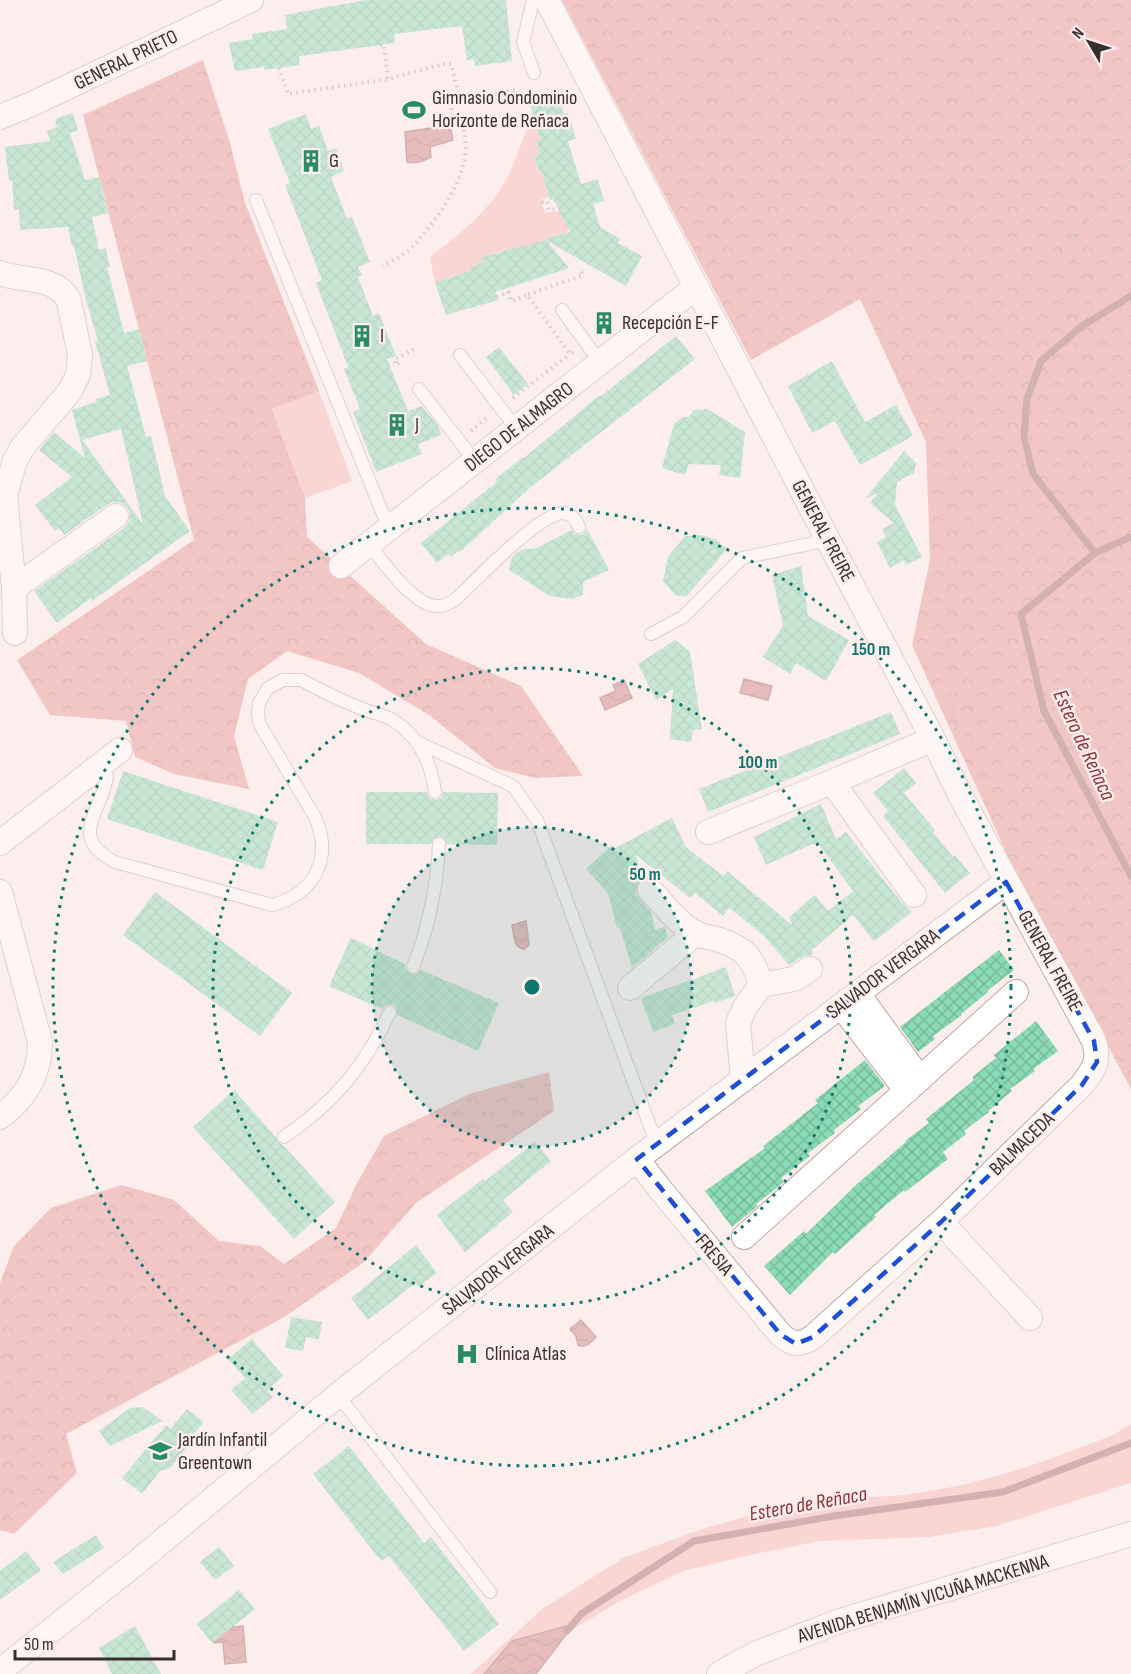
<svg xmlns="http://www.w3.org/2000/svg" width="1131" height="1674" font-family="'Sofia Sans Condensed',sans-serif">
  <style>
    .green { fill: #f5b7b5 }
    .forest { fill: url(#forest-crowns) }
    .water { fill: url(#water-waves); stroke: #a16767; stroke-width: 1.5 }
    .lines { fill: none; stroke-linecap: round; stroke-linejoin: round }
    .stream { stroke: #a16767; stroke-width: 7 }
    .building { fill: url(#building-cross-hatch); fill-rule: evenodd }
    .lane-casing { stroke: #c5a7a6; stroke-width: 14 }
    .street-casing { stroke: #c5a7a6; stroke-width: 26 }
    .path { stroke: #aa9e9d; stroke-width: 4; stroke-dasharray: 1.5 4.5; stroke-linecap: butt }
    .lane { stroke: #fff; stroke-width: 12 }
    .street { stroke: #fff; stroke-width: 24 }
    .marked { fill: none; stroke: #1d4ed8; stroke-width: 4.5; stroke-dasharray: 12 8; stroke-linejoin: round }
    .ring { fill: none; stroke: #0f766e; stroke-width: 3; stroke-dasharray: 3 6 }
    .labels { text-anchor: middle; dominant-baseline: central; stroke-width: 5; stroke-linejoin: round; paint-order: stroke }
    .street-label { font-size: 20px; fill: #3a2e2d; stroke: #fbeeed }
    .poi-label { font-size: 20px; fill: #3a2e2d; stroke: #fbeeed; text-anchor: start }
    .water-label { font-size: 21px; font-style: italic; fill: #8f3238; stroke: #fbeeed }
    .centre { fill: #0f766e; stroke: #fbeeed; stroke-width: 3 }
    .ring-label { font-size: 18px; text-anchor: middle; font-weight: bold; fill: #0f766e; stroke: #fbeeed; stroke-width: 5; stroke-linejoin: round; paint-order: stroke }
  </style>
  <defs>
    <pattern id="forest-crowns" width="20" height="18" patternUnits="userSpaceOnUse" patternTransform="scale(1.5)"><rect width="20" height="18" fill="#e49594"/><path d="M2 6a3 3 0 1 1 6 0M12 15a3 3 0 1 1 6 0" fill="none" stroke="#ba7a79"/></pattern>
    <pattern id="water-waves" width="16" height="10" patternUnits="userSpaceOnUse" patternTransform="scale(1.5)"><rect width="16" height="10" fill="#cd8080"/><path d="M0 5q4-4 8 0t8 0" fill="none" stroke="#a76969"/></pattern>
    <pattern id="building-cross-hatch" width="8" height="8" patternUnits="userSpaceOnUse" patternTransform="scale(1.5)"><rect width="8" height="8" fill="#8adbb5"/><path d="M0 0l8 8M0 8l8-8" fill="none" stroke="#78bc9c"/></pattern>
  </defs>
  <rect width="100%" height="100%" fill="#fbeeed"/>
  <!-- green -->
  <path class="green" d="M532 113 540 140 536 142 540 154 534 156 539 174 542 173 549 197 541 199 545 213 559 211 564 213 569 232 554 236 555 241 528 246 502 255 501 251 482 257 484 262 471 266 472 270 435 283 430 257C452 240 478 220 495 197 513 173 522 141 532 113Z
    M319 391 352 481 305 498 272 408Z
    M1131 1424V1483L996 1526 929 1537 820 1541 754 1554 683 1571 618 1602 570 1631 519 1674H471L541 1610 623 1558 696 1531 758 1513 844 1499 905 1495 958 1486 997 1476 1042 1462 1111 1436Z"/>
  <!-- forest -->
  <path class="forest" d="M562 0H1131V1089L1016 874 912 645 930 559 926 442 860 299 751 360Z
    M203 60 230 143 245 203 319 391 272 409 305 498 307 537 426 644 521 686 583 776 535 778 495 768 429 715 359 673 287 651 248 679 234 736 249 789 174 774 135 757 126 721 50 715 17 660 194 540 83 115Z
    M549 1072 554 1111 416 1203 363 1263 281 1319 66 1434 77 1473 14 1534 0 1530V1283L14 1246 51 1208 122 1185 174 1200 219 1241 260 1246 284 1264 336 1228 356 1185 384 1136 469 1094Z"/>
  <!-- water -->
  <path class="water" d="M450 125 453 140 430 147 431 157C423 161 417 164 407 162L405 132Z
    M744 679 772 686 768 700 740 693Z
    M624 680 632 698 605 710 600 698 616 691 613 685Z
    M526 921 529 945 524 949C513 948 514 934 512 925Z
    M581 1320 596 1337C591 1342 585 1349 578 1345L576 1336 570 1329Z
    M574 1624 536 1674H484L512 1641Z
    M243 1626 246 1662 225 1664 223 1642 214 1643 213 1629Z"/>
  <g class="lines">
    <!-- stream -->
    <path class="stream" d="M1131 537 1095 553 1021 614 1044 711 1131 876
      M1095 553 1033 474 1024 437 1027 399 1041 361 1082 326 1131 296
      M567 1631 581 1614 694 1541 834 1516 1003 1492 1131 1443"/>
  </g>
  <!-- building -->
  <path class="building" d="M366 0H506L512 61 475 66 474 59 467 60 462 26 394 34 395 43 299 56 300 65 264 70V67L235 71 229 43 253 39 252 34 287 29 285 15Z
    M559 96 564 114 568 113 576 139 568 141 581 184 598 179 604 201 593 204 600 227 620 239 618 243 642 256 626 286 544 239 570 232 553 199 550 200 542 173 540 174 534 156 540 154 536 142 540 140 530 104Z
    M73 113 78 130 70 133 85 180 99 177 108 213 92 217 99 250 106 248 110 267H107L124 333 139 329 147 361 127 366 146 437 151 436 165 496 190 531 92 601 91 598 57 623 34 591 124 528 129 522 130 515 128 508 122 503 114 502 108 504 64 535 59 528 55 531 35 505 72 477 39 450 54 432 85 458 72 410 96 402 95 399 110 395 95 341H98L86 300 74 246 72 247 68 227 20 230 19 209 14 210 12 180 9 181 5 147 50 141 47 131 57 127 55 119ZM121 429 143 524 82 440Z
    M306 114 311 129 319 126 328 151 336 148 344 171 331 177 347 219 352 217 370 262 358 267 362 275 358 277 373 316 379 313 396 356 387 359 408 411 422 406 438 426 441 435 418 444 422 454 376 472 353 412 360 409 344 369 348 367 316 283 322 280 285 185 290 183 268 129Z
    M546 240 569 268 495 292 498 300 446 315 435 283 472 270 470 267 484 262 482 257Z
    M676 336 695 359 532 486 460 552 458 551 451 557 448 554 437 563 421 543 497 482 495 479 523 457 524 458 600 395 601 396Z
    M499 347 528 384 514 395 486 357Z
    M832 361 865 422 896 405 913 436 860 465 835 421 812 433 788 386Z
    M707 409 745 432 740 478 719 475 721 465 689 464 685 475 662 468 674 424 683 417H689L694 410Z
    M904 451 916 463 914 473 897 482 895 505 922 557 906 565 904 560 890 568 877 542 886 537 882 529 894 523 870 503 879 492 865 499Z
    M587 529 609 570 583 582V595L572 599 550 596 509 570 512 557 520 550 537 548 572 530 575 534 582 535Z
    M700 535 715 539 727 549 686 597 675 595 663 581 668 557 685 536Z
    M801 566 808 616 849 640 826 681 796 663 790 674 763 657 783 626 772 575Z
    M675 640 690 652 702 729 693 730 691 742 670 739 673 689 656 700 638 664Z
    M891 712 900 734 708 812 699 789Z
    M904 768 916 783 904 793 935 830 933 832 953 857 955 855 970 873 945 893 883 816 888 811 873 793Z
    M123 771 278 822 263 870 107 819Z
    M366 792H427L429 798 436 800 441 798 443 792 498 793 497 845 447 844 444 838 439 836 433 839 431 844H366Z
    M821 804 836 839 846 832 902 903 912 912 874 941 853 915 812 950 813 952 811 955 802 957 789 965 763 935 729 908 723 916 695 893 690 898 636 855 642 878 637 885 636 894 651 912 655 930 665 927 668 937 632 968 620 927 617 928 608 893 586 869 612 845 615 848 672 818 686 847 723 876 727 871 792 925 789 917 815 895 828 911 853 891 817 842 766 865 754 837Z
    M155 892 292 993 260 1036 123 935Z
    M351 938 405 964V969L410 974 415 975 421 970 499 1003 478 1051 397 1015V1008L393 1004 386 1005 382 1009 329 986Z
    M999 950 1014 970 987 991 988 992 961 1014 962 1015 933 1036 935 1039 918 1052 900 1027Z
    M726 967 735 996 715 1003 714 1001 672 1015 675 1024 653 1032 641 998Z
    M1036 1021 1058 1051 1033 1069 1035 1071 1010 1089 1012 1091 988 1111 989 1112 964 1131 966 1134 943 1152 948 1159 905 1192 904 1190 874 1215 876 1217 835 1254 833 1252 790 1295 764 1266 804 1231 806 1234 857 1184 906 1142 905 1141 929 1123 926 1119 974 1080 972 1077 996 1058 994 1055Z
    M865 1060 885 1086 858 1106 861 1109 834 1130 835 1133 808 1153 810 1156 781 1178 784 1182 756 1204 758 1206 732 1227 705 1191 765 1148 763 1146 818 1103 815 1100Z
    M234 1090 276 1137 278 1142 283 1145 335 1202 294 1239 193 1127Z
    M535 1142 551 1161 503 1200 513 1212 465 1252 437 1215 483 1179 485 1181Z
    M416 1245 437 1273 418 1287 416 1283 368 1320 351 1298Z
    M291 1317 322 1322 319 1339 306 1337 303 1351 285 1348Z
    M252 1339 283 1376 267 1390 273 1397 252 1414 231 1390 245 1378 228 1359Z
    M143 1407 162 1421 110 1446 99 1431 130 1408Z
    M187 1409 204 1422 186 1443 187 1447 172 1466 166 1470H161L142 1494 122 1478 166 1425 170 1429Z
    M349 1446 424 1543 431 1537 499 1624 464 1651 389 1556 381 1561 313 1474Z
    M96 1535 104 1548 63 1574 53 1562Z
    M219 1547 234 1566 215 1580 200 1562Z
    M26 1551 41 1570 0 1600V1571Z
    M239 1590 255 1609 212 1643 197 1624Z
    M135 1626 161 1674H112L99 1648Z"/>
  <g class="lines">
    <!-- lane casing -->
    <g class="lane-casing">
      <path id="lane" d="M533 0 523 42 534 73
        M256 200 389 529
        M562 310 600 362
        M460 355 516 428
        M419 389 475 461
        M369 544C383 562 415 608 439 606 445 606 450 603 456 599 475 581 538 515 562 513 571 513 576 519 579 527
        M651 634 683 617 742 558 828 540
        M417 742 513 786 537 820 657 1145
        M103 763C105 769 108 776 106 781 99 815 69 838 115 862L272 905C315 894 333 858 315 817L263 730 259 722 258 713 259 703 268 688 283 680H301C320 690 340 700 360 708 370 712 381 714 391 719 418 735 431 762 435 792
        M413 967C429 927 437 887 439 844
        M284 1137C334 1103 364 1067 390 1012
        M338 1395 490 1592"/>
    </g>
    <!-- street casing -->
    <g class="street-casing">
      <path id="street" d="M547 0 828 540 933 739 960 795 1094 1041C1100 1061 1094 1069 1082 1085L941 1222 813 1337C799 1346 792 1345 780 1334L660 1189 637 1159
        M0 117 34 103 251 0
        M0 273C23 282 57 275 69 301L80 355 78 375 70 391 22 448 14 463 5 496 14 588 15 633
        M341 566 696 287
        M14 588 116 516
        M832 782 914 895
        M708 832 832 782 933 739
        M0 843 120 750
        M650 890C664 904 677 923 695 933 700 936 707 937 713 938 743 947 752 954 761 985L745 1007 738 1023 743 1080
        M0 892 40 1042C40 1075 26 1098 0 1117
        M761 985 794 979 810 969
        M630 988 696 933
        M858 994 920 1079
        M841 1006 907 1091
        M941 1222 1030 1318
        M744 1237 1016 992
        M0 1671 136 1563 338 1395 637 1159 1006 882
        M719 1674 755 1654 840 1621 1131 1534"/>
    </g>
    <!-- path -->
    <path class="path" d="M380 45H384L388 79
      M279 68 288 94 388 79 443 64H451L460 100 450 104 454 120 459 118C479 155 451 200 428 228 423 234 419 241 413 246 404 255 393 260 382 266
      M460 100 519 89
      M542 202 547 201 549 210 559 208
      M497 297 508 292 511 301 527 295
      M597 332 611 321
      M573 352 570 354 527 295 583 275 580 268
      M399 363 396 365 394 360 416 348
      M513 398 570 354
      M471 431 488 417
      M955 730 947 622 955 394C962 374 970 354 981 335 996 310 1021 291 1042 272 1076 239 1108 201 1131 160"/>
    <!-- lane -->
    <use href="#lane" class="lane"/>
    <!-- street -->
    <use href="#street" class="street"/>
  </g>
  <!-- marked area -->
  <path d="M0 0H1131V1674H0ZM1006 882 1094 1041 1097 1062 1082 1085 941 1222 813 1337 796 1344 780 1334 637 1159Z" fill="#fbeeed" fill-opacity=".55" fill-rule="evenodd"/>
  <path class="marked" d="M1006 882 1094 1041 1097 1062 1082 1085 941 1222 813 1337 796 1344 780 1334 637 1159Z"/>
  <!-- distance rings -->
  <circle cx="532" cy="987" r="160" fill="#0f766e" fill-opacity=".12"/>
  <g class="ring">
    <circle cx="532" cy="987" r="160"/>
    <circle cx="532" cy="987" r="319"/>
    <circle cx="532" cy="987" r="479"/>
  </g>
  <!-- icons -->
  <defs>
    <g id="stadium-bare" transform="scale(1.8)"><path d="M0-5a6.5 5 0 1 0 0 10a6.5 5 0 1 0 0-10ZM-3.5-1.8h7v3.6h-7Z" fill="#298c66" stroke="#fbeeed" stroke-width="2.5" paint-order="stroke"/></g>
    <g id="building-bare" transform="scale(1.8)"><path d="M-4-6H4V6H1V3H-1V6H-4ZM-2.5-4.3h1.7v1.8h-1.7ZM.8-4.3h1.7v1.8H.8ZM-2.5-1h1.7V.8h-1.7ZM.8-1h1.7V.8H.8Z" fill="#298c66" stroke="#fbeeed" stroke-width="2.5" paint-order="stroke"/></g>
    <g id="hospital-bare" transform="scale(1.8)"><path d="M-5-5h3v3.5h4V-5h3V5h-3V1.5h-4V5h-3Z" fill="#298c66" stroke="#fbeeed" stroke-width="2.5" paint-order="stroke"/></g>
    <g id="school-bare" transform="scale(1.8)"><path d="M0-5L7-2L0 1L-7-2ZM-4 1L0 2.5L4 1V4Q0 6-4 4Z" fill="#298c66" stroke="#fbeeed" stroke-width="2.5" paint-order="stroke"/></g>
  </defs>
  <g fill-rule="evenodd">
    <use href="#stadium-bare" x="414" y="110"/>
    <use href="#building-bare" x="311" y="161"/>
    <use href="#building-bare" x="604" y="323"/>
    <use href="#building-bare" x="362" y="336"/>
    <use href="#building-bare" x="397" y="425"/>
    <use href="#hospital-bare" x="467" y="1354"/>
    <use href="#school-bare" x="160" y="1451"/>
  </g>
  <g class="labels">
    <!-- street labels -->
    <g class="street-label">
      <text transform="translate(126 60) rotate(-26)">GENERAL PRIETO</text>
      <text transform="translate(519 427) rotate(-38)">DIEGO DE ALMAGRO</text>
      <text transform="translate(823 531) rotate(62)">GENERAL FREIRE</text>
      <text transform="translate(1050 961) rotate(61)">GENERAL FREIRE</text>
      <text transform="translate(883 974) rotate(-37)">SALVADOR VERGARA</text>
      <text transform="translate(1022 1144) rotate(-44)">BALMACEDA</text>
      <text transform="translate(714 1255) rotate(50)">FRESIA</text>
      <text transform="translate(498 1270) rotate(-38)">SALVADOR VERGARA</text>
      <text transform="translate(923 1599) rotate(-17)">AVENIDA BENJAMÍN VICUÑA MACKENNA</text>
    </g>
    <!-- poi labels -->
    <g class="poi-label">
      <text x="432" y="98">Gimnasio Condominio<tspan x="432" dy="23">Horizonte de Reñaca</tspan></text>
      <text x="329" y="161">G</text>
      <text x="622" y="323">Recepción E-F</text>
      <text x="380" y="336">I</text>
      <text x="415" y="425">J</text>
      <text x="485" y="1354">Clínica Atlas</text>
      <text x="178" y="1440">Jardín Infantil<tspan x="178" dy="23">Greentown</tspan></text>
    </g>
    <!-- water labels -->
    <g class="water-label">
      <text transform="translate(1084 745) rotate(65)">Estero de Reñaca</text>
      <text transform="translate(808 1504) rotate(-10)">Estero de Reñaca</text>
    </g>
  </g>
  <circle cx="532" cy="987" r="9" class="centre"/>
  <g class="ring-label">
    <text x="871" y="655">150 m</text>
    <text x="758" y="768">100 m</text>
    <text x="645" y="880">50 m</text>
  </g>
  <!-- north arrow -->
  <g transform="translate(1089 42) rotate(309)" stroke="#fbeeed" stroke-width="4.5" paint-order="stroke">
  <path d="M0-4.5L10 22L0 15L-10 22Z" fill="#3a2e2d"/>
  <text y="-9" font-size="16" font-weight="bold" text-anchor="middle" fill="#3a2e2d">N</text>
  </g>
  <!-- scale -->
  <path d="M15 1650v9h159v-9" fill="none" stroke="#3a2e2d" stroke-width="3"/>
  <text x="24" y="1650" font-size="18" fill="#3a2e2d" stroke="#fbeeed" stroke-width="4.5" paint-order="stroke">50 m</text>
</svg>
